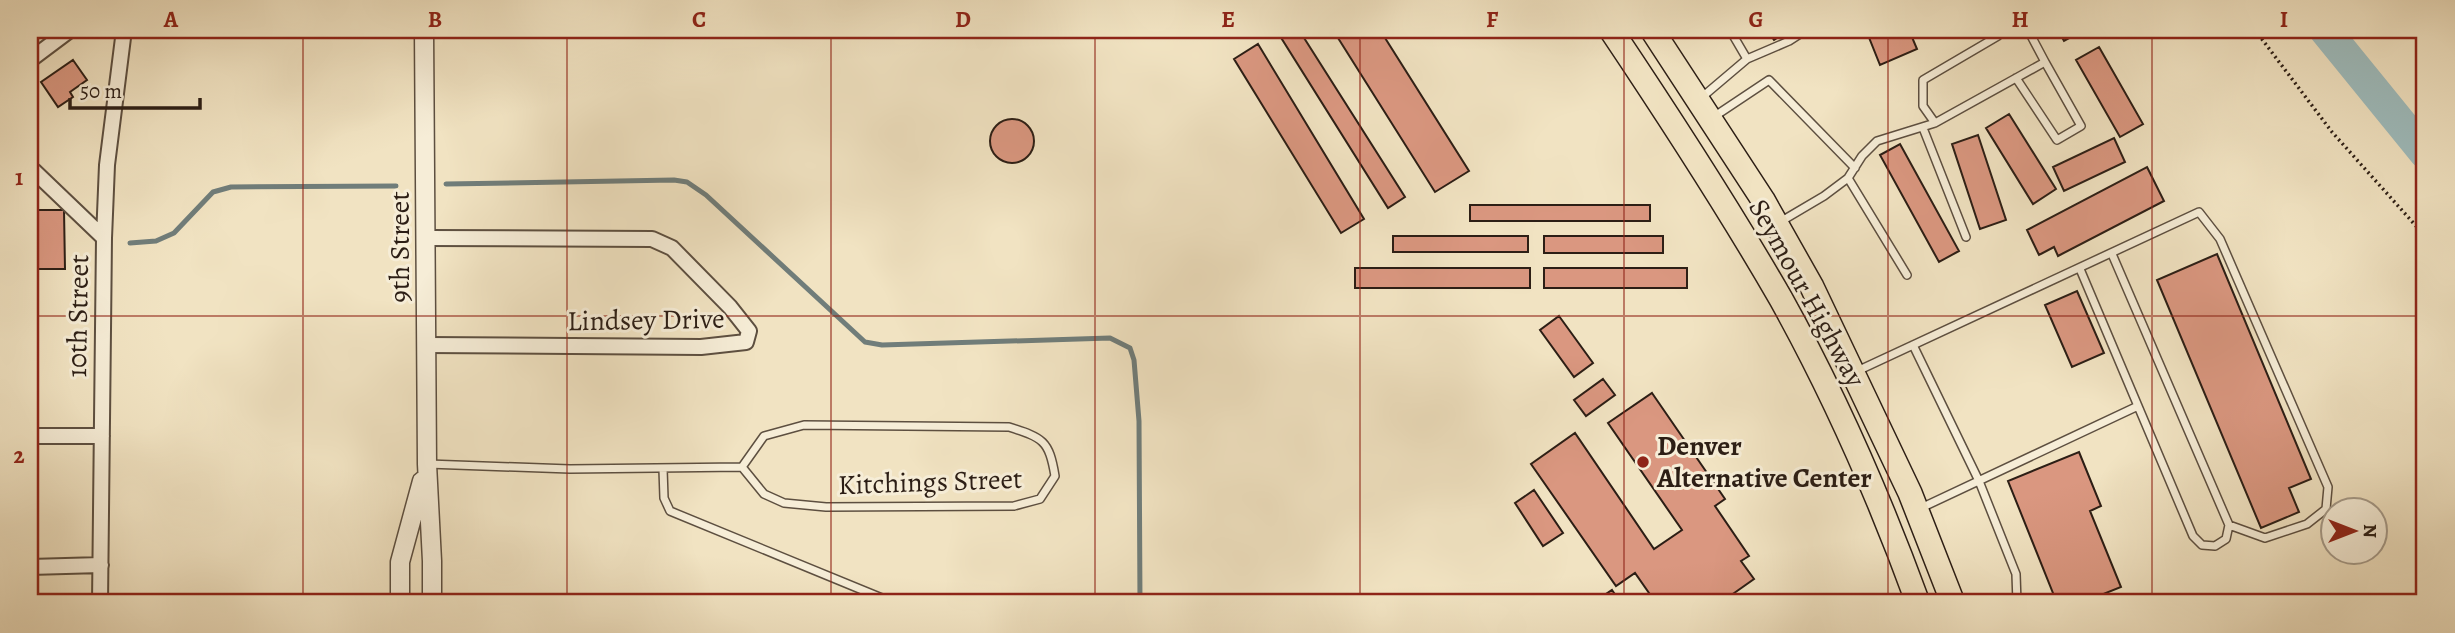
<svg xmlns="http://www.w3.org/2000/svg" width="2455" height="633" font-family="Alegreya,serif">
  <style>
    .lines { fill: none; stroke-linecap: round; stroke-linejoin: round }
    .stream { stroke: #707d7a; stroke-width: 5 }
    .river { stroke: #9ebcbd; stroke-width: 32 }
    .building { fill: #da9780; stroke: #2c1e15; stroke-width: 2 }
    .service-casing { stroke: #5d4f40; stroke-width: 10 }
    .minor-casing { stroke: #5d4f40; stroke-width: 18 }
    .tertiary-casing { stroke: #5d4f40; stroke-width: 21 }
    .primary-casing { stroke: #2c1e15; stroke-width: 26 }
    .path { stroke: #2c1e15; stroke-width: 3.5; stroke-dasharray: 2 3.5; stroke-linecap: butt }
    .service { stroke: #f6edd7; stroke-width: 7 }
    .minor { stroke: #f6edd7; stroke-width: 14 }
    .tertiary { stroke: #f6edd7; stroke-width: 18 }
    .primary { stroke: #f1e3c2; stroke-width: 23 }
    .grid { fill: none; stroke: #8f2418; stroke-width: 2; stroke-opacity: 0.55 }
    .poi-dot { fill: #8f2418; stroke: #f6edd7; stroke-width: 2.5 }
    .labels { text-anchor: middle; dominant-baseline: central; stroke-width: 6; stroke-linejoin: round; paint-order: stroke }
    .street-label { font-size: 28px; fill: #2c1e15; stroke: #f6edd7 }
    .poi-label { font-size: 28px; font-weight: bold; fill: #2c1e15; stroke: #f6edd7; text-anchor: start }
    .neatline { fill: none; stroke: #8f2418; stroke-width: 2.5 }
    .grid-label { font-size: 23px; text-anchor: middle; font-weight: bold; fill: #8f2418 }
  </style>
  <rect width="100%" height="100%" fill="#f1e3c2"/>
  <filter id="stains"><feTurbulence type="fractalNoise" baseFrequency=".00286" numOctaves="4"/><feColorMatrix values="0 0 0 0 .2 0 0 0 0 .09 0 0 0 0 .02 0 0 0 .5 -.17"/></filter>
  <radialGradient id="worn" r=".72"><stop offset=".6" stop-color="#630" stop-opacity="0"/><stop offset="1" stop-color="#630" stop-opacity=".3"/></radialGradient>
  <g class="lines">
    <!-- stream -->
    <path class="stream" d="M446 184 674 180 687 182 706 195 865 342 882 345 1110 338 1130 348 1134 360 1139 421 1140 603
      M130 243 156 241 174 233 213 192 231 187 396 186"/>
    <!-- river -->
    <path class="river" d="M2325 30 2425 153"/>
  </g>
  <!-- building -->
  <path class="building" d="M1290 30H1299L1405 197 1388 208 1280 36Z
    M1333 30H1380L1469 171 1435 192Z
    M1767 30H1789L1774 40Z
    M1866 30H1909L1917 49 1880 65Z
    M2058 30H2084L2064 41Z
    M1258 44 1364 219 1341 233 1234 59Z
    M2099 47 2143 124 2120 137 2076 60Z
    M73 60 87 80 70 92 73 97 58 107 41 82Z
    M2009 114 2056 189 2033 204 1986 128Z
    M990 141a22 22 0 1 1 44 0a22 22 0 1 1-44 0Z
    M1978 135 2006 220 1980 229 1952 144Z
    M2114 138 2125 162 2064 191 2053 167Z
    M1900 144 1959 251 1939 262 1880 155Z
    M2147 167 2164 201 2058 256 2054 247 2039 255 2027 230Z
    M1470 205H1650V221H1470Z
    M30 210H64L65 269H38V253H30Z
    M1393 236H1528V252H1393Z
    M1544 236H1663V253H1544Z
    M2217 254 2311 479 2289 488 2299 512 2261 528 2157 280Z
    M1355 268H1530V288H1355Z
    M1544 268H1687V288H1544Z
    M2077 291 2104 353 2072 367 2045 305Z
    M1559 316 1593 363 1574 377 1540 330Z
    M1603 379 1615 395 1586 416 1574 400Z
    M1652 393 1725 499 1715 506 1749 556 1741 561 1754 579 1720 603H1656L1635 573 1616 586 1531 464 1575 433 1654 549 1682 530 1608 423Z
    M2079 452 2101 506 2090 511 2121 587 2081 603H2057L2008 481Z
    M1534 490 1563 533 1543 546 1515 503Z
    M1612 590 1621 603H1594V602Z"/>
  <g class="lines">
    <!-- service casing -->
    <g class="service-casing">
      <path id="service" d="M1747 59 1789 41 1806 30
        M2016 78 2057 140 2081 126 2045 62
        M1701 98 1747 59 1730 30
        M1712 118 1769 80 1855 168
        M1935 123 1923 106V80L1998 36
        M1923 128 1966 237
        M1848 178 1907 275
        M1780 222 1824 196 1848 178 1862 156 1877 141 1935 123 2045 62 2028 30
        M2080 269 2193 536 2202 545 2215 546 2226 539 2229 525 2112 254
        M1913 345 1979 481 2016 574 2017 603
        M1855 372 2199 212 2220 239 2328 487 2326 509 2307 524 2265 538 2229 525
        M804 425 1009 427C1043 438 1049 440 1055 476L1040 499 1014 506 826 507 784 503 764 494 742 467 764 436Z
        M428 464 570 469 742 467
        M663 469 664 498 670 511 894 603
        M1921 508 2138 406"/>
    </g>
    <!-- minor casing -->
    <g class="minor-casing">
      <path id="minor" d="M30 60 70 30
        M30 171H34L104 238
        M426 238 652 239 672 248 730 307 749 331 746 342 701 347 426 345
        M30 436H102
        M30 567 101 565
        M100 603 104 238 107 165 124 30"/>
    </g>
    <!-- tertiary casing -->
    <g class="tertiary-casing">
      <path id="tertiary" d="M424 30 427 464 432 561V603
        M400 603V562L422 481"/>
    </g>
    <!-- primary casing -->
    <g class="primary-casing">
      <path id="primary" d="M1611 30C1670 118 1728 207 1781 299 1835 396 1880 499 1918 603
        M1652 30 1763 200 1812 287 1910 493 1953 603"/>
    </g>
    <!-- path -->
    <path class="path" d="M2255 30 2332 132 2425 236"/>
    <!-- service -->
    <use href="#service" class="service"/>
    <!-- minor -->
    <use href="#minor" class="minor"/>
    <!-- tertiary -->
    <use href="#tertiary" class="tertiary"/>
    <!-- primary -->
    <use href="#primary" class="primary"/>
  </g>
  <!-- grid -->
  <path class="grid" d="M303 30V603M567 30V603M831 30V603M1095 30V603M1360 30V603M1624 30V603M1888 30V603M2152 30V603M30 316H2425"/>
  <!-- markers -->
  <circle class="poi-dot" cx="1643" cy="462" r="7"/>
  <g class="labels">
    <!-- street labels -->
    <g class="street-label">
      <text transform="translate(400 247) rotate(-90)">9th Street</text>
      <text transform="translate(1807 293) rotate(61)">Seymour Highway</text>
      <text transform="translate(78 316) rotate(-89)">10th Street</text>
      <text transform="translate(646 320) rotate(-1)">Lindsey Drive</text>
      <text transform="translate(930 482) rotate(-2)">Kitchings Street</text>
    </g>
    <!-- poi labels -->
    <g class="poi-label">
      <text x="1657" y="446">Denver<tspan x="1657" dy="32">Alternative Center</tspan></text>
    </g>
  </g>
  <!-- margin -->
  <rect width="2455" height="633" fill="none" stroke="#f1e3c2" stroke-width="77"/>
  <!-- north arrow -->
  <g transform="translate(2354 531) rotate(90)"><circle r="33" fill="#f6edd7" stroke="#a59a89" stroke-width="2"/>
  <path d="M0-5L12 26L0 18L-12 26Z" fill="#8f2418"/>
  <text y="-10" font-size="19" font-weight="bold" text-anchor="middle" fill="#2c1e15">N</text>
  </g>
  <!-- scale -->
  <path d="M70 98v10h130v-10" fill="none" stroke="#2c1e15" stroke-width="3.5"/>
  <text x="80" y="98" font-size="21" fill="#2c1e15" stroke="#f6edd7" stroke-width="5" paint-order="stroke">50 m</text>
  <rect x="38" y="38" width="2378" height="556" class="neatline"/>
  <g class="grid-label">
    <text x="171" y="27">A</text>
    <text x="435" y="27">B</text>
    <text x="699" y="27">C</text>
    <text x="963" y="27">D</text>
    <text x="1228" y="27">E</text>
    <text x="1492" y="27">F</text>
    <text x="1756" y="27">G</text>
    <text x="2020" y="27">H</text>
    <text x="2284" y="27">I</text>
    <text x="19" y="185">1</text>
    <text x="19" y="463">2</text>
  </g>
  <rect width="100%" height="100%" filter="url(#stains)"/>
  <rect width="100%" height="100%" fill="url(#worn)"/>
</svg>
